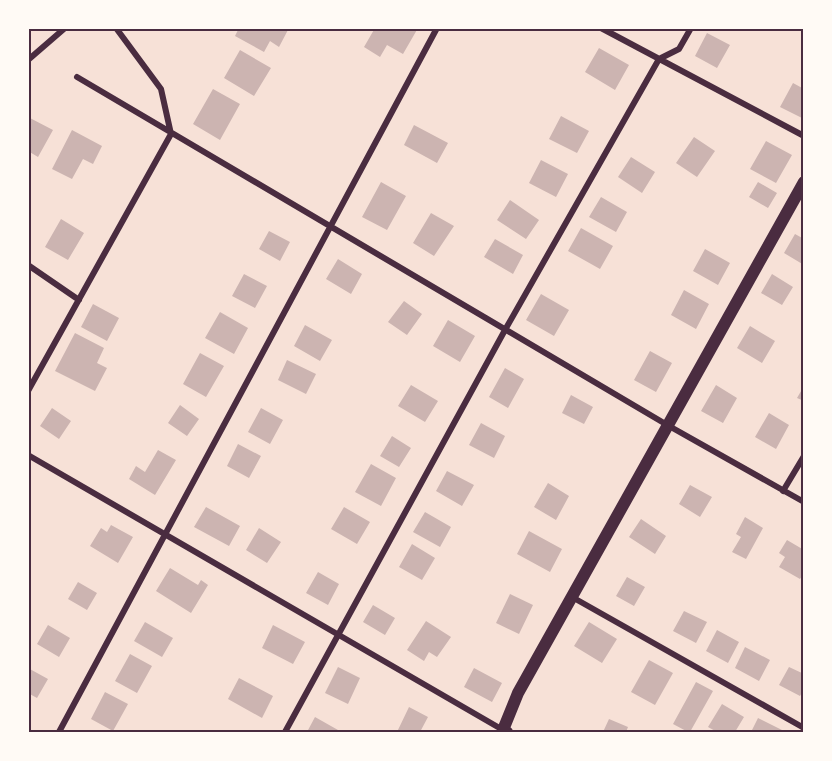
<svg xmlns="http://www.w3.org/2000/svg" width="832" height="761" font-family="'Libre Baskerville',serif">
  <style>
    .building { fill: #ccb4b1 }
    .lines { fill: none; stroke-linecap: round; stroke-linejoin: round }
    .minor { stroke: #4a2c40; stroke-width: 6 }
    .secondary { stroke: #4a2c40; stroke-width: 12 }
    .neatline { fill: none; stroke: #4a2c40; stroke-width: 2 }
  </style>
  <rect width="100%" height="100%" fill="#f7e1d7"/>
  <!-- building -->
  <path class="building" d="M239 28H289L279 47 270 41 264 52 235 36Z
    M375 28H418L403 54 387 45 380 57 364 47Z
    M707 33 730 45 717 68 695 56Z
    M599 48 629 65 615 90 585 72Z
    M240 50 271 68 254 96 224 78Z
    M793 83 804 89V119L780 107Z
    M213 89 240 104 220 140 193 124Z
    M561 116 589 131 577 153 549 139Z
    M28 117 53 130 38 157 28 151Z
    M414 125 448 143 437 163 404 145Z
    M72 130 102 146 93 164 83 159 72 179 52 169Z
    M694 137 715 151 697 177 676 163Z
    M766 141 792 155 776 183 750 169Z
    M631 157 655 172 642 193 618 177Z
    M541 160 568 174 556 197 529 183Z
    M381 182 406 196 387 230 362 217Z
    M758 182 777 193 768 208 749 197Z
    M601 197 627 212 616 232 589 217Z
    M510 200 539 220 526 239 497 220Z
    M431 213 454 226 434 256 413 243Z
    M61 219 84 233 68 260 45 247Z
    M581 228 613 246 600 269 568 251Z
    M269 231 290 242 280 261 259 249Z
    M795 234 804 239V265L784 253Z
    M495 239 523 255 513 274 484 257Z
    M705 249 730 263 718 285 693 271Z
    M338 259 362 274 351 294 326 279Z
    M244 274 267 286 255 308 232 296Z
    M772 274 793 287 782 305 761 293Z
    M684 290 709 304 696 329 671 315Z
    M541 294 569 310 554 336 526 320Z
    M404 301 422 314 407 335 388 322Z
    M93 304 119 318 107 341 81 327Z
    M220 312 248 328 234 354 205 338Z
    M448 320 475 336 460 362 433 346Z
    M305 325 332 340 320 361 294 346Z
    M750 326 775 341 762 363 737 348Z
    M75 333 104 348 97 363 107 368 95 391 55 371Z
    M650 351 672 363 656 392 634 380Z
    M200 353 224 366 206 397 183 384Z
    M287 360 316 374 306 394 278 380Z
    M505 368 524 379 508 408 489 397Z
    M411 385 438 401 425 422 398 406Z
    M716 385 737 398 723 423 701 411Z
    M804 386V401L797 398Z
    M571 395 593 407 584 424 562 413Z
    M180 405 199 419 187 436 168 423Z
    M52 408 71 421 59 439 40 426Z
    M261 408 283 420 270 444 248 432Z
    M769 413 789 425 776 449 755 437Z
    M481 423 505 436 494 458 469 445Z
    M392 436 411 448 399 467 380 456Z
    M238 444 261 456 249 478 227 466Z
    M158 450 176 460 155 495 129 479 136 466 145 472Z
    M371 464 396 478 381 506 355 492Z
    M447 471 474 485 462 506 436 491Z
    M548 483 569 496 556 520 534 507Z
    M690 485 712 497 700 517 679 504Z
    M206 507 240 526 229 546 194 527Z
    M344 507 370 522 357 544 331 529Z
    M425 512 451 527 440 547 413 532Z
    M745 517 763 528 746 559 732 552 741 537 736 534Z
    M641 519 666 536 655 554 629 537Z
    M111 525 133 537 118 563 90 546 101 528 107 532Z
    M259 528 281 542 267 563 246 550Z
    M529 531 562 549 550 572 517 554Z
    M787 540 804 550V573L800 579 779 567 785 557 779 553Z
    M412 544 435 558 422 580 399 567Z
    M170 568 198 585 201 580 208 585 191 613 156 591Z
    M318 572 339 584 328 605 306 593Z
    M627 577 645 587 634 606 616 596Z
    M78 582 97 593 87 610 68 599Z
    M510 594 533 605 519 634 496 623Z
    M373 605 395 618 385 635 363 622Z
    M684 611 707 622 696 643 673 631Z
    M426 621 451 637 437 657 429 652 424 661 407 650Z
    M145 622 173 638 162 657 134 641Z
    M589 622 617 639 602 663 574 646Z
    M48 625 70 638 59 657 37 644Z
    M273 625 305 642 293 664 262 648Z
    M717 630 739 642 728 663 706 651Z
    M745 647 770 660 759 681 735 668Z
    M130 654 152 666 137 693 115 681Z
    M649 660 673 673 655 705 631 692Z
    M338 667 360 678 348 704 325 693Z
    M789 667 804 674V689L800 696 779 685Z
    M28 668 48 679 37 698 28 693Z
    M474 668 502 683 492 702 464 687Z
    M239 678 273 696 262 718 228 699Z
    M696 682 713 691 690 732H688L673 724Z
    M105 692 128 704 113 731 91 719Z
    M722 704 744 717 735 732H717L708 727Z
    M409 707 428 717 420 732H397Z
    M315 717 338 730 337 732H307Z
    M758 718 786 732H751Z
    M609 719 628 727 626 732H603Z"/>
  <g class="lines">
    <!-- minor -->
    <path class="minor" d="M601 28 804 136
      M28 60 65 28
      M77 77 669 426 804 502
      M28 265 79 300
      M28 391 171 134 161 89 116 28
      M28 455 503 730
      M783 491 804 456
      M572 597 804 728
      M59 732 437 28
      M285 732 505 330 659 59 679 49 691 28"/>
    <!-- secondary -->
    <path class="secondary" d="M507 732 503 730 518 693 804 182"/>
  </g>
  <!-- border -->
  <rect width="832" height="761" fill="none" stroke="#fffaf5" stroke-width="60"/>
  <rect x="30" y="30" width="772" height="701" class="neatline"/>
</svg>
